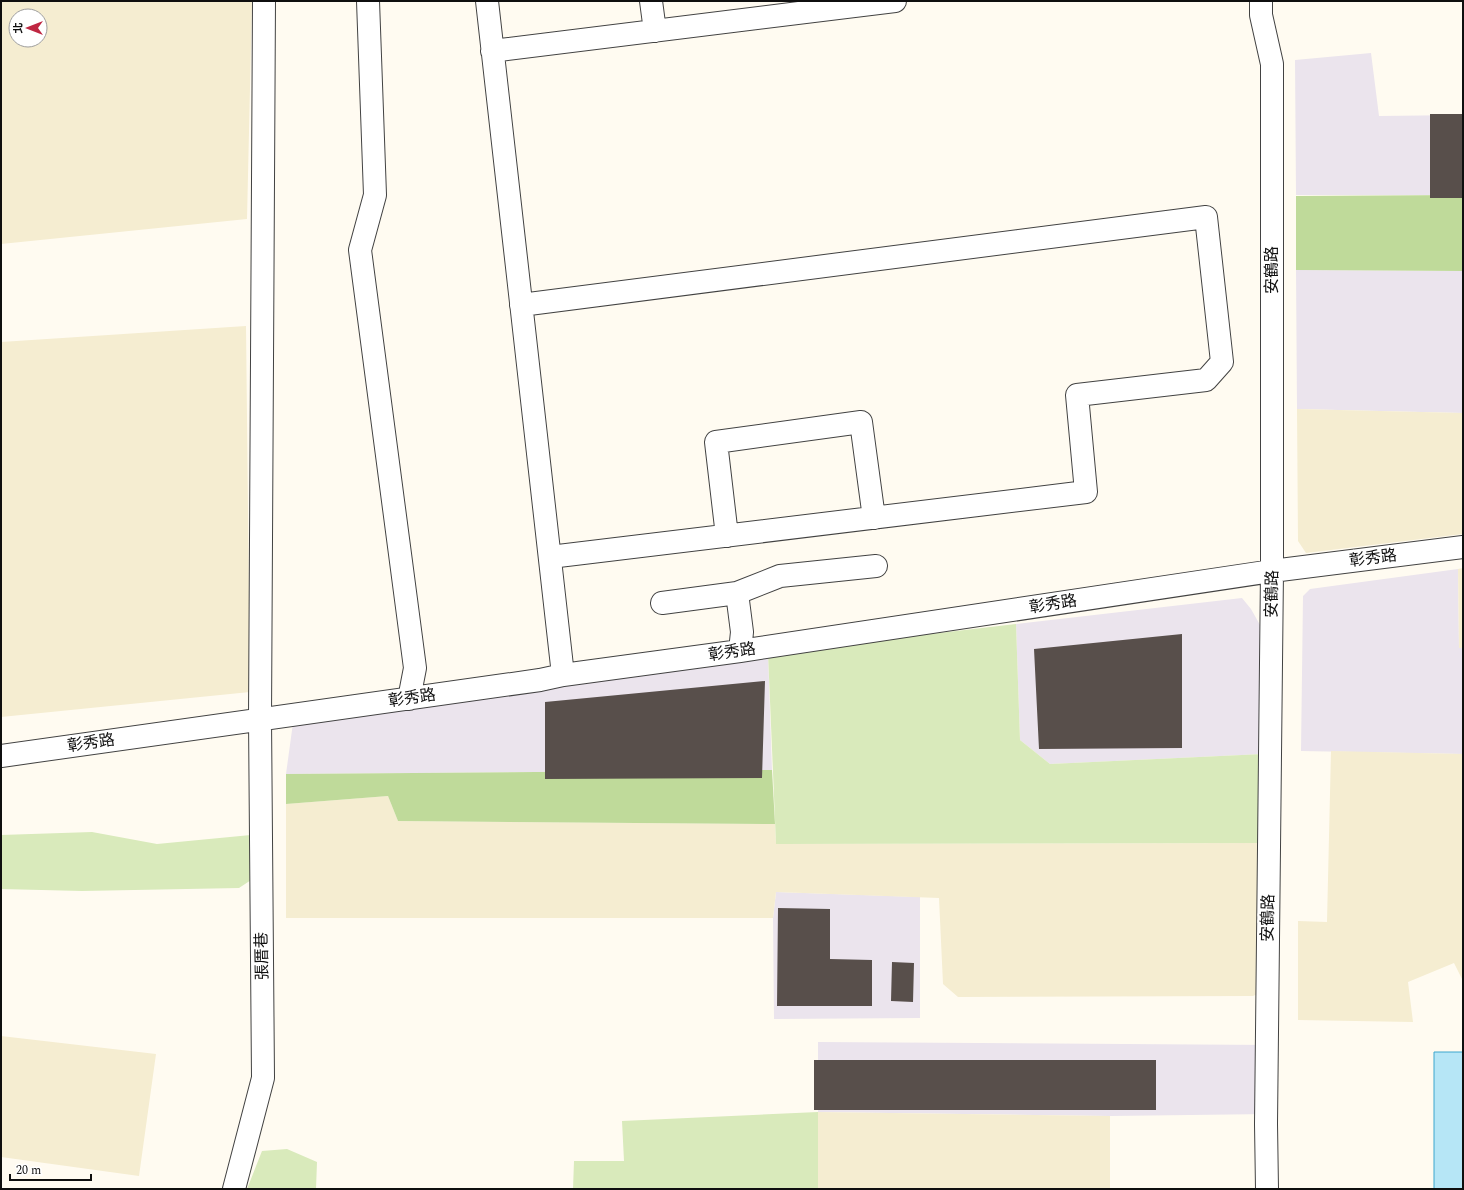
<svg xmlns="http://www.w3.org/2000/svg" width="1464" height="1190" font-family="Spectral,'Noto Sans TC',serif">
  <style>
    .industrial { fill: #ebe4ed }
    .farmland { fill: #f5edd1; fill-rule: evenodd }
    .green { fill: #d9eabb }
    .forest { fill: #bfda9a }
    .water { fill: #b6e6f6; stroke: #3da6cd }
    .building { fill: #584f4b }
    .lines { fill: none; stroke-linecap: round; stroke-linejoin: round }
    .minor-casing { stroke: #424242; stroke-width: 24 }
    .minor { stroke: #fff; stroke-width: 22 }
    .labels { text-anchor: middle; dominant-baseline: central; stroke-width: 4; stroke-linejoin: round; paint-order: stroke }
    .street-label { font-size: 16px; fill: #0f0f0f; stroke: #fff }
  </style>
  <rect width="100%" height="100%" fill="#fffbf1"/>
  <!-- industrial -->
  <path class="industrial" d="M1371 53 1379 116 1463 115V195H1296L1295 60Z
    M1296 270 1463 271V413L1297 409Z
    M1458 569 1459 648H1463V754L1301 751 1303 596 1310 589Z
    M1242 598 1251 609 1260 625 1263 754 1050 764 1020 740 1016 624Z
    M768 653 772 770 286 774 293 723Z
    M776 892 920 897V1018L774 1019 773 918Z
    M818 1042 1270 1045V1114L1110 1116 818 1112Z"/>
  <!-- farmland -->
  <path class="farmland" d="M1 1H252L247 219 1 244ZM16 16H40V40H16Z
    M246 326 250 692 1 717V342Z
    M1297 409 1463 413V534L1306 553 1298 541Z
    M1463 568V648H1459L1458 569Z
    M1331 751 1463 754V981L1454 963 1408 982 1413 1022 1298 1020V921L1327 922Z
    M388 796 398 821 775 824 776 844 1264 843 1260 993 1253 996 958 997 943 984 939 898 776 892 773 918H286V804Z
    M1 1036 156 1054 139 1176 1 1157Z
    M818 1112 1110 1116V1189H818Z"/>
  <!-- green -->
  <path class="green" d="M1016 624 1020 740 1050 764 1263 754 1264 843 776 844 768 653Z
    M92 832 157 844 262 834 260 874 239 888 82 891 1 889V835Z
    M818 1112V1189H573L574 1161H624L622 1121Z
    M287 1149 317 1162 316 1189H247L262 1151Z"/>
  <!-- forest -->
  <path class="forest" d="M1463 195V271L1296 270V196Z
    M772 770 775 824 398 821 388 796 286 804V774Z"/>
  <!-- water -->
  <path class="water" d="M1434 1052H1463V1189H1434Z"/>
  <!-- building -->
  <path class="building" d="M1430 114H1463V198H1430Z
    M1182 634V748L1039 749 1034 649Z
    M765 681 762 778 545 779V702Z
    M778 908 830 909V959L872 960V1006H777Z
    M892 962 914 963 913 1002 891 1001Z
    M814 1060H1156V1110H814Z"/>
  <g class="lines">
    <!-- minor casing -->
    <g class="minor-casing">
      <path id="minor" d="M368 1 375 195 360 250 415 668 409 699
        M487 1 563 675
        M651 1 655 31
        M1261 1V15L1272 64V571L1266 1124 1267 1189
        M492 51 895 1
        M521 305 1206 217 1222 362 1206 380 1077 395 1086 492 550 557
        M727 536 716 442 861 422 874 518
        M737 593 780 576 876 566
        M662 603 737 593 742 632 740 651
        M1 756 540 680 563 675 740 651 1272 571 1463 547
        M234 1189 263 1078 260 719 264 1"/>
    </g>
    <!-- minor -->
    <use href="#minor" class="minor"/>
  </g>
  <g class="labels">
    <!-- street labels -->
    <g class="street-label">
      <text transform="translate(1272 270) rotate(-90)">安鶴路</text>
      <text transform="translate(1373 558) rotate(-7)">彰秀路</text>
      <text transform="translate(1272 594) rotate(-89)">安鶴路</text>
      <text transform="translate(1053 604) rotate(-9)">彰秀路</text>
      <text transform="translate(732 652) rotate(-8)">彰秀路</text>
      <text transform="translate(412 698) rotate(-8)">彰秀路</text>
      <text transform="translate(91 743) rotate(-8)">彰秀路</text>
      <text transform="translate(1268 918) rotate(-89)">安鶴路</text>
      <text transform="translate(262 956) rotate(-91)">張厝巷</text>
    </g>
  </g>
  <!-- border -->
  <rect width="1464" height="1190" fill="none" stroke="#0f0f0f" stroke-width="4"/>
  <!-- north arrow -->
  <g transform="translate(28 28) rotate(270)"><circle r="19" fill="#ffffff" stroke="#9f9f9f"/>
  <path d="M0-3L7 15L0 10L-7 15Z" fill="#bf2742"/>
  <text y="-6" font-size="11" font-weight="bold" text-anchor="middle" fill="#0f0f0f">北</text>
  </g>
  <!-- scale -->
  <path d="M10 1174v6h81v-6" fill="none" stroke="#0f0f0f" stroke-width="2"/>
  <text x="16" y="1174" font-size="12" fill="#0f0f0f" stroke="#ffffff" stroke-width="3" paint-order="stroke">20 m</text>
</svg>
